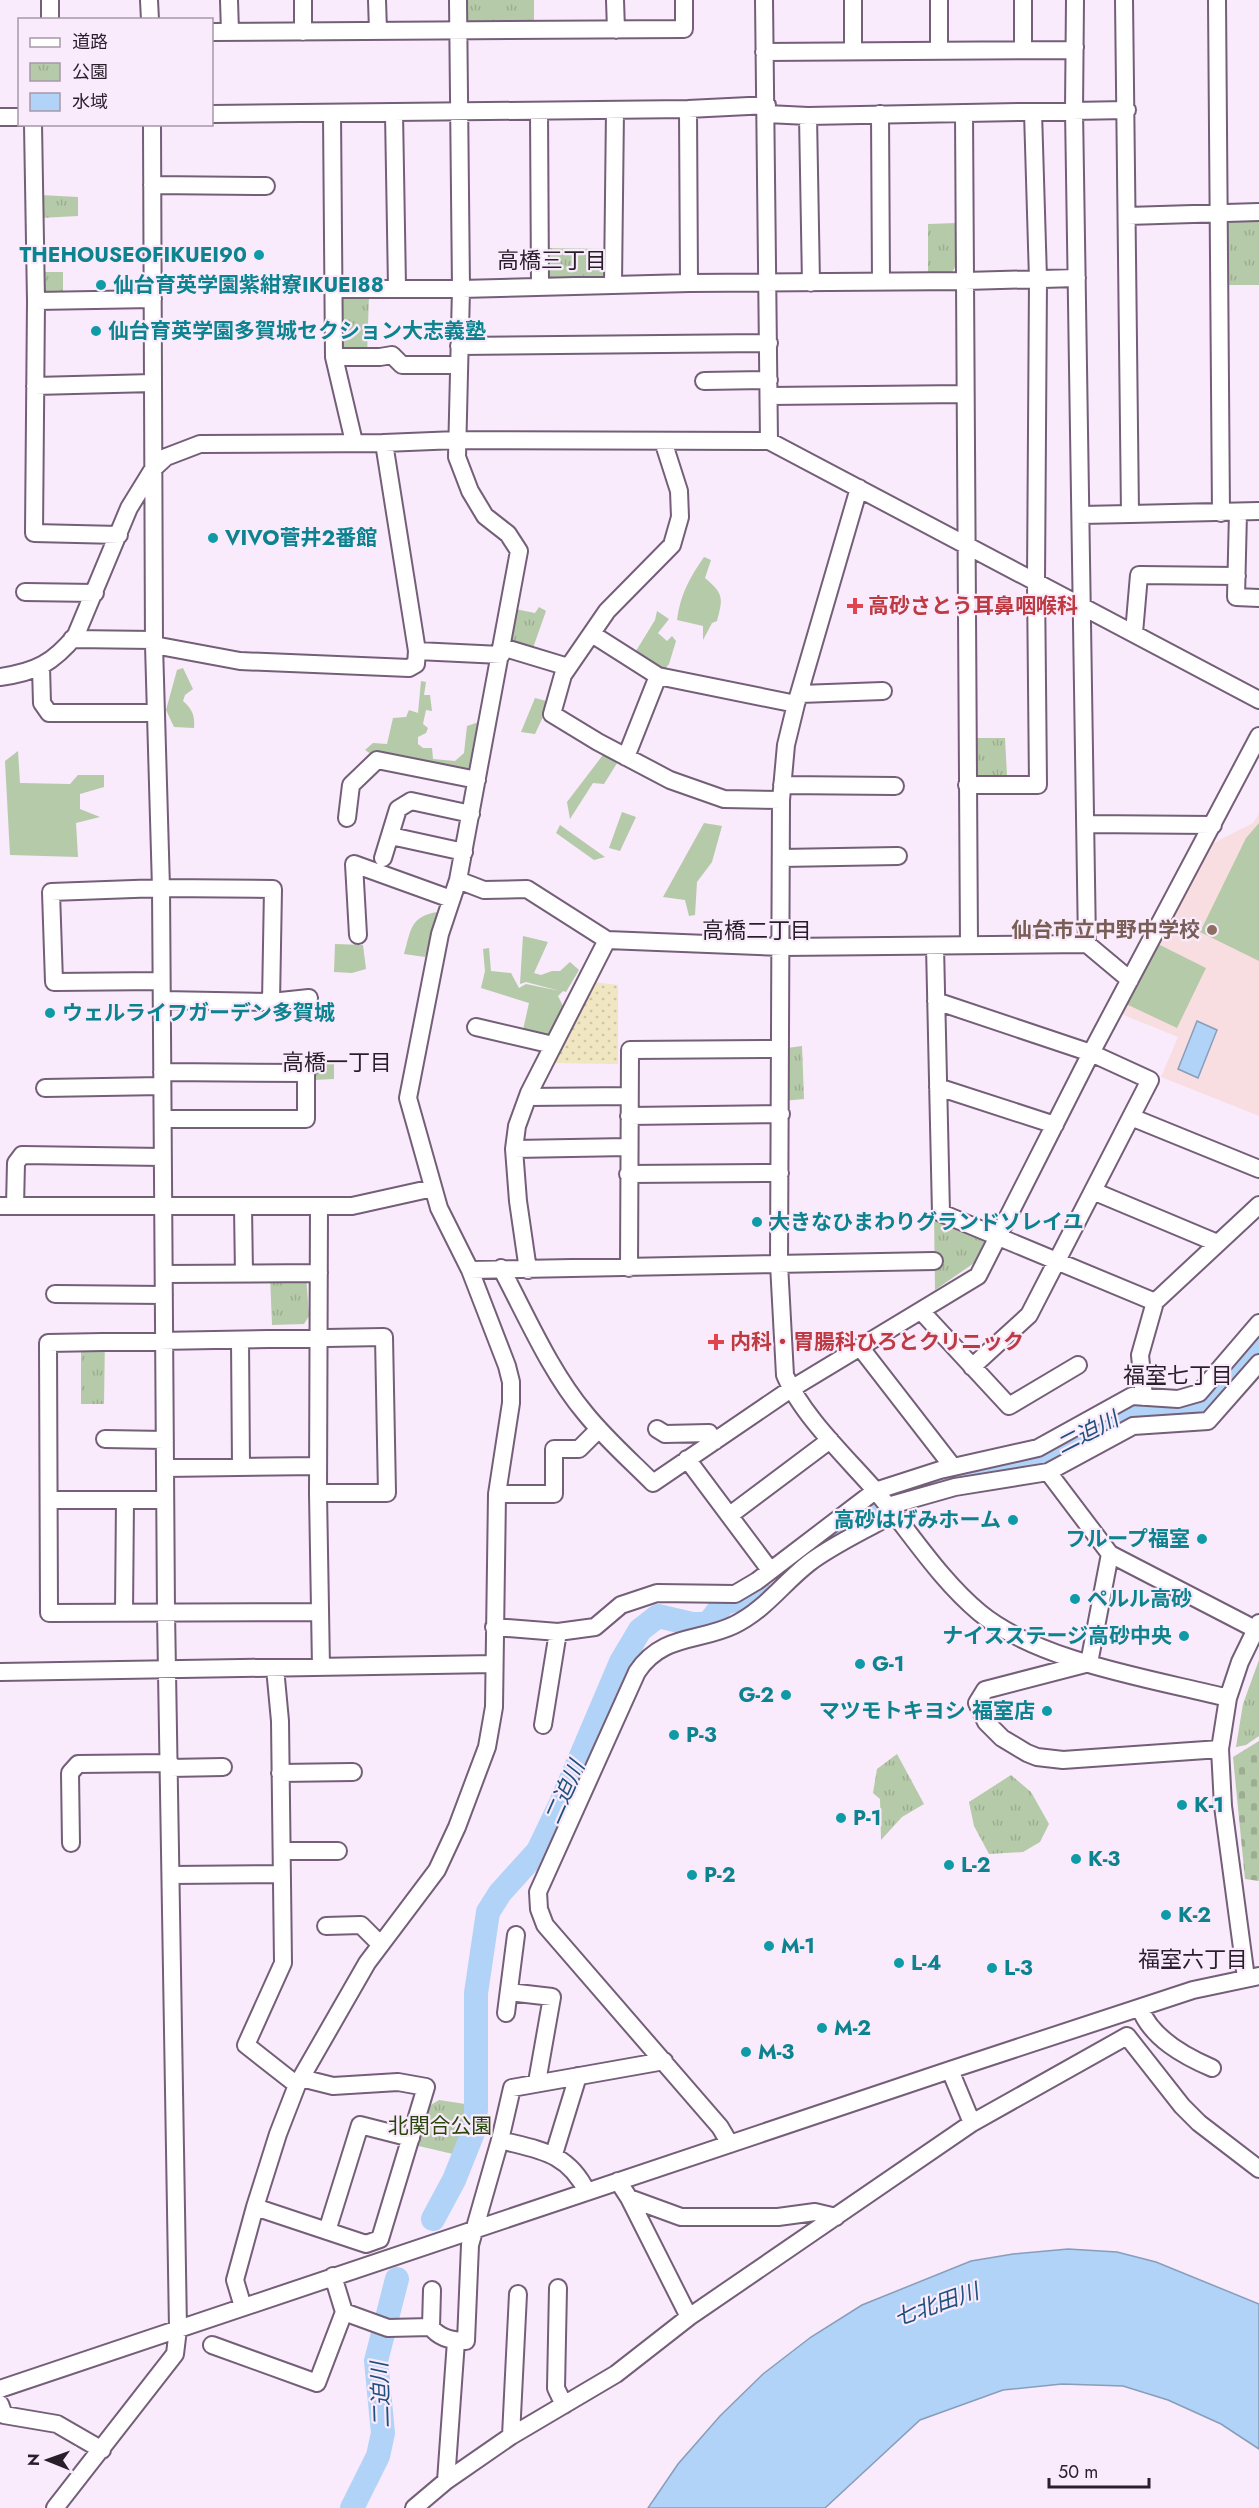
<svg xmlns="http://www.w3.org/2000/svg" width="1259" height="2508" font-family="Jost,'Noto Sans JP',sans-serif">
  <style>
    .education { fill: #f9dee1 }
    .grass { fill: #b5caa8 }
    .sand { fill: url(#sand-dots) }
    .cemetery { fill: url(#cemetery-stones) }
    .park { fill: url(#park-tufts) }
    .water { fill: #b0d3f7; stroke: #889dba; stroke-width: 1.5 }
    .lines { fill: none; stroke-linecap: round; stroke-linejoin: round }
    .river { stroke: #b0d3f7; stroke-width: 24 }
    .minor-casing { stroke: #745e78; stroke-width: 20 }
    .minor { stroke: #fff; stroke-width: 16 }
    .culture-dot { fill: #0f9aa8; stroke: #f9eafc; stroke-width: 2 }
    .health-dot { fill: #e0444e; stroke: #f9eafc; stroke-width: 2 }
    .education-dot { fill: #8d6e63; stroke: #f9eafc; stroke-width: 2 }
    .labels { text-anchor: middle; dominant-baseline: central; stroke-width: 4.5; stroke-linejoin: round; paint-order: stroke }
    .culture-label { font-size: 21px; font-weight: bold; fill: #0d838f; stroke: #f9eafc; text-anchor: start }
    .health-label { font-size: 21px; font-weight: bold; fill: #be3a42; stroke: #f9eafc; text-anchor: start }
    .education-label { font-size: 21px; font-weight: bold; fill: #785e54; stroke: #f9eafc; text-anchor: end }
    .park-label { font-size: 21px; fill: #284609; stroke: #f9eafc }
    .neighbourhood-label { font-size: 22px; fill: #291f2a; stroke: #f9eafc }
    .water-label { font-size: 22px; font-style: italic; fill: #1e517e; stroke: #f9eafc }
  </style>
  <defs>
    <pattern id="sand-dots" width="8" height="8" patternUnits="userSpaceOnUse" patternTransform="scale(1.5)"><rect width="8" height="8" fill="#f0e6c1"/><path d="M2 2h.1M6 6h.1" fill="none" stroke="#cec5a6" stroke-width="1.8" stroke-linecap="round"/></pattern>
    <pattern id="cemetery-stones" width="16" height="16" patternUnits="userSpaceOnUse" patternTransform="scale(1.5)"><rect width="16" height="16" fill="#b5caa8"/><path d="M2 7V4a2 2 0 0 1 4 0v3zM10 15v-3a2 2 0 0 1 4 0v3z" fill="#9cad91"/></pattern>
    <pattern id="park-tufts" width="24" height="20" patternUnits="userSpaceOnUse" patternTransform="scale(1.5)"><rect width="24" height="20" fill="#b5caa8"/><path d="M3 7l-1-3M5 7V3M7 7l1-3M15 17l-1-3M17 17v-4M19 17l1-3" fill="none" stroke="#9cad91"/></pattern>
  </defs>
  <rect width="100%" height="100%" fill="#f9eafc"/>
  <!-- education -->
  <path class="education" d="M1259 814V1116L1161 1077 1178 1037 1121 1014 1208 846 1253 823Z"/>
  <!-- grass -->
  <path class="grass" d="M704 557 711 560 705 578C724 594 723 598 717 621L712 623 703 640V626L677 620C680 595 690 577 704 557Z
    M657 611 669 619 658 633 667 641 672 636 676 641 669 664 661 673 647 664 636 651 655 620Z
    M183 668 193 689 185 695 183 701C192 709 195 715 194 728L174 727 166 710 177 670Z
    M421 681 426 682 424 695H430L432 711 426 710 423 724 428 728 426 733 418 737V744L423 748H432L433 759 455 761 464 753 467 726 479 722 484 727 475 777 377 758 365 750 373 743 387 744 393 718 406 717 409 710 418 713Z
    M535 698 550 702 535 734 521 732Z
    M609 747 619 760 604 784 593 783 570 819 567 802Z
    M18 751 20 783 70 784 78 775H104V787L80 794V809L100 817 76 823 78 857 10 855 5 761Z
    M622 812 636 817 620 851 609 848Z
    M704 823 722 826 712 862 697 882 695 915 689 916 685 900 663 897Z
    M1259 823V961L1200 932 1246 838Z
    M560 825 605 857 594 860 556 833Z
    M438 912 425 957 404 954C411 930 410 916 438 912Z
    M523 936 548 942 534 973 541 975 552 971H560L570 962 579 970 566 992 563 991 558 996 563 1006 553 1045 523 1030 529 1003 481 988 485 971 483 949 489 948 491 971 511 973 519 988 526 984 560 991 526 982 520 984Z
    M1154 942 1206 968 1177 1028 1124 1003Z
    M335 944 363 945 366 969 352 973 334 972Z"/>
  <!-- sand -->
  <path class="sand" d="M593 982 618 985V1064L553 1063Z"/>
  <!-- cemetery -->
  <path class="cemetery" d="M1259 1741V1881L1245 1879 1233 1757Z"/>
  <!-- park -->
  <path class="park" d="M465 0H534V28H466Z
    M40 195 78 197V216L40 218Z
    M1232 216H1259V285H1225L1224 223Z
    M956 223C956 234 962 271 948 274 942 276 934 274 928 274V224Z
    M540 248 607 249 608 270 603 284 540 281Z
    M42 272H63V296L41 294Z
    M346 294 369 295 367 357H334V305Z
    M539 607 546 611 533 648 508 643 515 609 535 613Z
    M970 738H1005L1007 776 985 777 972 774Z
    M802 1046 804 1099 782 1101 780 1049Z
    M334 1058V1079L314 1080 313 1060Z
    M934 1212 989 1235 977 1261 935 1290Z
    M270 1275H306L309 1316 304 1324 272 1325Z
    M81 1336H105L104 1404H81Z
    M1259 1660V1736L1246 1745 1236 1747 1243 1704Z
    M897 1754 924 1804 902 1817 881 1840 880 1799 873 1793 877 1769Z
    M1011 1775 1031 1792 1049 1824 1040 1842 1023 1852 989 1854 974 1826 969 1802Z
    M439 2100 465 2104 464 2131 453 2154 410 2144 421 2111Z"/>
  <!-- water -->
  <path class="water" d="M1197 1021 1217 1030 1198 1078 1178 1069Z
    M1068 2249 1117 2252 1156 2262 1259 2304V2449L1221 2424 1168 2400 1123 2386 1062 2384 1003 2390 920 2420 825 2508H648L678 2464 720 2416 763 2374 811 2337 862 2305 971 2261 1013 2254Z"/>
  <g class="lines">
    <!-- river -->
    <path class="river" d="M891 1496 963 1474 1026 1463 1056 1450 1130 1409 1161 1403H1190L1208 1399 1259 1338
      M836 1524 874 1505
      M433 2219 454 2180 474 2130 476 2109V1993L488 1912 500 1893 538 1851 561 1803 621 1662 640 1630 658 1616 692 1624H708L724 1603 737 1600 758 1588
      M352 2508 378 2456 383 2433 376 2361 397 2279"/>
    <!-- minor casing -->
    <g class="minor-casing">
      <path id="minor" d="M50 0V20
        M149 0 150 20
        M229 0 230 32
        M303 0V32
        M377 0 378 31
        M615 0 616 30
        M764 0 769 441
        M853 0V51
        M939 0V51
        M1124 0 1130 514 1259 511
        M1217 0 1221 513
        M212 32 684 29V0
        M1023 50V0
        M764 52 1069 50 1075 47
        M688 109 689 283
        M539 111 540 285
        M394 113 397 287
        M964 113 969 945
        M212 114 688 109 767 105
        M332 114 334 357 354 442
        M767 114 808 116 1127 110
        M880 114 881 282
        M808 116 811 283
        M0 117H20
        M33 124 36 301 34 533 119 535
        M152 185 266 186
        M1127 216 1259 212
        M613 284 615 110
        M334 289H461L689 283 965 281 1077 278
        M36 301 153 299
        M459 346 769 343
        M334 357H380L392 355 402 365H458
        M704 381 769 380
        M35 386 153 383
        M769 396 965 394
        M663 441 679 491 680 517 672 545 607 611 563 675 552 714 598 742 670 780 724 799 781 800
        M859 488 796 704 786 745 781 800 779 1264 785 1375C801 1414 845 1456 874 1489 909 1530 938 1578 980 1613 1040 1662 1153 1679 1228 1698
        M1238 512 1236 597 1259 598
        M1081 515 1130 514
        M25 592 95 593
        M1134 633 1139 575 1237 576
        M592 634 658 676 796 704
        M72 639 154 640
        M154 645 240 661 409 668 416 664 417 651 384 443
        M502 647 568 667
        M417 651 501 655
        M41 667 42 703 49 713H156
        M0 677C36 672 53 663 76 635L129 508 153 469 166 457 200 444 384 443 457 440 769 441 1259 700
        M800 694 883 691
        M626 757 658 676
        M782 785 895 786
        M967 785H1038L1036 582 1038 279 1033 112
        M347 818 351 785 377 760 477 780
        M1085 824 1213 825
        M391 836 464 852
        M383 858 398 809 411 801 471 814
        M781 858 898 856
        M458 880 484 890 527 889 607 940
        M358 935 354 864 451 899
        M1087 944 1130 980
        M935 946 941 1213 1155 1302
        M161 981 54 982 51 892 161 888 273 889 271 1002 162 1000
        M936 1001 1091 1053 1150 1080 1029 1315 972 1367
        M271 1002 309 998
        M476 1027 553 1045
        M162 1072 306 1073V1119H163
        M938 1087 1055 1125
        M45 1088 162 1086
        M528 1097 629 1096
        M629 1116 781 1114
        M1131 1117 1259 1169
        M514 1149 628 1147
        M628 1174 780 1173
        M1093 1191 1217 1243
        M0 1206H352L433 1188
        M15 1206 16 1163 22 1155 163 1157
        M319 1206 318 1493 321 1667
        M243 1207 244 1273
        M501 1268C527 1317 550 1371 585 1413 605 1438 630 1460 653 1483L791 1389 978 1276 1091 1053 1259 736
        M629 1268 630 1050 779 1049
        M470 1270 934 1261
        M528 1270 518 1201 514 1149 517 1126 529 1093 607 940 782 947 1087 944 1074 110 1075 0
        M164 1274 319 1273
        M55 1294 164 1295
        M921 1311 1009 1406 1078 1365
        M240 1340 241 1467
        M860 1347 953 1467
        M1144 1397 1140 1355 1155 1302 1259 1205
        M657 1429 665 1434 709 1433 715 1441
        M105 1439 165 1440
        M687 1459 770 1570
        M165 1468 318 1466
        M1048 1472 1110 1554 1255 1629
        M318 1493H387L384 1337 48 1343 49 1613 319 1612
        M497 1494H554V1449H579L599 1429
        M49 1500H165
        M888 1506 955 1487 1048 1472 1133 1426 1208 1421 1259 1363
        M730 1515 830 1440
        M1110 1554 1089 1663 985 1690 977 1703 986 1722 1002 1738 1027 1753 1037 1757 1063 1760 1220 1749
        M124 1613 125 1500
        M494 1627 558 1632 595 1627 621 1605 657 1593 735 1594 757 1581 875 1491 940 1470 1038 1448 1132 1396 1178 1399 1199 1393 1259 1323
        M275 1668 280 1721 283 1963 246 2045 297 2085
        M0 1672 494 1664
        M543 1725 558 1632
        M170 1768 223 1767
        M280 1773 353 1772
        M71 1843 70 1773 78 1764 170 1763
        M282 1851H338
        M172 1875 281 1874
        M326 1926 361 1925 380 1944
        M1246 1978 1223 1806 1220 1749 1228 1698 1240 1662 1259 1623
        M509 1992 552 1997 537 2082
        M1140 2008C1151 2038 1184 2056 1212 2068
        M506 2013 516 1935
        M950 2070 972 2123
        M500 2140C539 2150 568 2152 587 2192
        M730 2144 720 2127 545 1925 539 1909 538 1892 637 1672C662 1634 699 1642 734 1625 765 1610 783 1583 809 1563 834 1544 866 1530 893 1514
        M554 2154 578 2076
        M618 2181 629 2198 681 2217H778L815 2212 836 2217
        M629 2198 689 2317
        M255 2207 366 2244 380 2239 426 2087 398 2082 333 2086 301 2078
        M327 2231 360 2125 411 2138
        M333 2276 344 2312 388 2328 431 2327C439 2338 453 2341 466 2341L470 2245 500 2140 512 2088 664 2061
        M558 2288 556 2388 564 2405
        M243 2307 235 2280 255 2207 278 2134 297 2085 367 1963 437 1870 457 1827 487 1747 494 1707 497 1494 511 1403V1382L507 1366 470 1270 439 1208 408 1098 440 934 458 880 519 551 508 534 485 516 470 491 457 457 461 289 458 0
        M431 2327 432 2290
        M212 2345 317 2383 344 2312
        M0 2389 950 2070 1193 1990 1259 1976
        M0 2404 4 2415 57 2424 102 2450
        M511 2436 518 2294
        M446 2481 456 2341
        M55 2508 175 2354 178 2329 166 1612 161 888 154 645 152 124
        M414 2508 446 2481 511 2436 616 2374 689 2317 972 2123 1127 2036 1182 2106 1199 2123 1259 2169"/>
    </g>
    <!-- minor -->
    <use href="#minor" class="minor"/>
  </g>
  <!-- markers -->
  <g class="culture-dot">
    <circle cx="259" cy="255" r="6"/>
    <circle cx="101" cy="285" r="6"/>
    <circle cx="96" cy="331" r="6"/>
    <circle cx="213" cy="538" r="6"/>
    <circle cx="50" cy="1013" r="6"/>
    <circle cx="757" cy="1222" r="6"/>
    <circle cx="1013" cy="1520" r="6"/>
    <circle cx="1202" cy="1539" r="6"/>
    <circle cx="1075" cy="1599" r="6"/>
    <circle cx="1184" cy="1636" r="6"/>
    <circle cx="860" cy="1664" r="6"/>
    <circle cx="786" cy="1695" r="6"/>
    <circle cx="1047" cy="1711" r="6"/>
    <circle cx="674" cy="1735" r="6"/>
    <circle cx="1182" cy="1805" r="6"/>
    <circle cx="841" cy="1818" r="6"/>
    <circle cx="1076" cy="1859" r="6"/>
    <circle cx="949" cy="1865" r="6"/>
    <circle cx="692" cy="1875" r="6"/>
    <circle cx="1166" cy="1915" r="6"/>
    <circle cx="769" cy="1946" r="6"/>
    <circle cx="899" cy="1963" r="6"/>
    <circle cx="992" cy="1968" r="6"/>
    <circle cx="822" cy="2028" r="6"/>
    <circle cx="746" cy="2052" r="6"/>
  </g>
  <g class="health-dot">
    <path d="M852 597h6v6h6v6h-6v6h-6v-6h-6v-6h6z"/>
    <path d="M713 1333h6v6h6v6h-6v6h-6v-6h-6v-6h6z"/>
  </g>
  <circle class="education-dot" cx="1212" cy="930" r="6"/>
  <g class="labels">
    <!-- culture labels -->
    <g class="culture-label">
      <text x="247" y="255" text-anchor="end">THEHOUSEOFIKUEI90</text>
      <text x="113" y="285">仙台育英学園紫紺寮IKUEI88</text>
      <text x="108" y="331">仙台育英学園多賀城セクション大志義塾</text>
      <text x="225" y="538">VIVO菅井2番館</text>
      <text x="62" y="1013">ウェルライフガーデン多賀城</text>
      <text x="769" y="1222">大きなひまわりグランドソレイユ</text>
      <text x="1001" y="1520" text-anchor="end">高砂はげみホーム</text>
      <text x="1190" y="1539" text-anchor="end">フループ福室</text>
      <text x="1087" y="1599">ペルル高砂</text>
      <text x="1172" y="1636" text-anchor="end">ナイスステージ高砂中央</text>
      <text x="872" y="1664">G-1</text>
      <text x="774" y="1695" text-anchor="end">G-2</text>
      <text x="1035" y="1711" text-anchor="end">マツモトキヨシ 福室店</text>
      <text x="686" y="1735">P-3</text>
      <text x="1194" y="1805">K-1</text>
      <text x="853" y="1818">P-1</text>
      <text x="1088" y="1859">K-3</text>
      <text x="961" y="1865">L-2</text>
      <text x="704" y="1875">P-2</text>
      <text x="1178" y="1915">K-2</text>
      <text x="781" y="1946">M-1</text>
      <text x="911" y="1963">L-4</text>
      <text x="1004" y="1968">L-3</text>
      <text x="834" y="2028">M-2</text>
      <text x="758" y="2052">M-3</text>
    </g>
    <!-- health labels -->
    <g class="health-label">
      <text x="868" y="606">高砂さとう耳鼻咽喉科</text>
      <text x="730" y="1342">内科・胃腸科ひろとクリニック</text>
    </g>
    <!-- education labels -->
    <g class="education-label">
      <text x="1200" y="930">仙台市立中野中学校</text>
    </g>
    <!-- park labels -->
    <g class="park-label">
      <text x="440" y="2126">北関合公園</text>
    </g>
    <!-- neighbourhood labels -->
    <g class="neighbourhood-label">
      <text x="552" y="260">高橋三丁目</text>
      <text x="757" y="930">高橋二丁目</text>
      <text x="337" y="1062">高橋一丁目</text>
      <text x="1178" y="1375">福室七丁目</text>
      <text x="1193" y="1959">福室六丁目</text>
    </g>
    <!-- water labels -->
    <g class="water-label">
      <text transform="translate(1087 1432) rotate(-27)">二迫川</text>
      <text transform="translate(564 1792) rotate(-66)">二迫川</text>
      <text transform="translate(936 2304) rotate(-19)">七北田川</text>
      <text transform="translate(380 2395) rotate(-92)">二迫川</text>
    </g>
  </g>
  <!-- legend -->
  <rect x="18" y="18" width="195" height="108" fill="#f9eafc" stroke="#a699a8" stroke-width="1.5"/>
  <rect x="30" y="38" width="30" height="9" fill="#ffffff" stroke="#a699a8" stroke-width="1.5"/>
  <text x="72" y="48" font-size="18" fill="#291f2a">道路</text>
  <rect x="30" y="63" width="30" height="18" fill="url(#park-tufts)" stroke="#a699a8" stroke-width="1.5"/>
  <text x="72" y="78" font-size="18" fill="#291f2a">公園</text>
  <rect x="30" y="93" width="30" height="18" fill="#b0d3f7" stroke="#a699a8" stroke-width="1.5"/>
  <text x="72" y="108" font-size="18" fill="#291f2a">水域</text>
  <!-- north arrow -->
  <g transform="translate(48 2460) rotate(271)" stroke="#f9eafc" stroke-width="4.5" paint-order="stroke">
  <path d="M0-4.5L10 22L0 15L-10 22Z" fill="#291f2a"/>
  <text y="-9" font-size="16" font-weight="bold" text-anchor="middle" fill="#291f2a">N</text>
  </g>
  <!-- scale -->
  <path d="M1049 2478v9h100v-9" fill="none" stroke="#291f2a" stroke-width="3"/>
  <text x="1058" y="2478" font-size="18" fill="#291f2a" stroke="#f9eafc" stroke-width="4.5" paint-order="stroke">50 m</text>
</svg>
